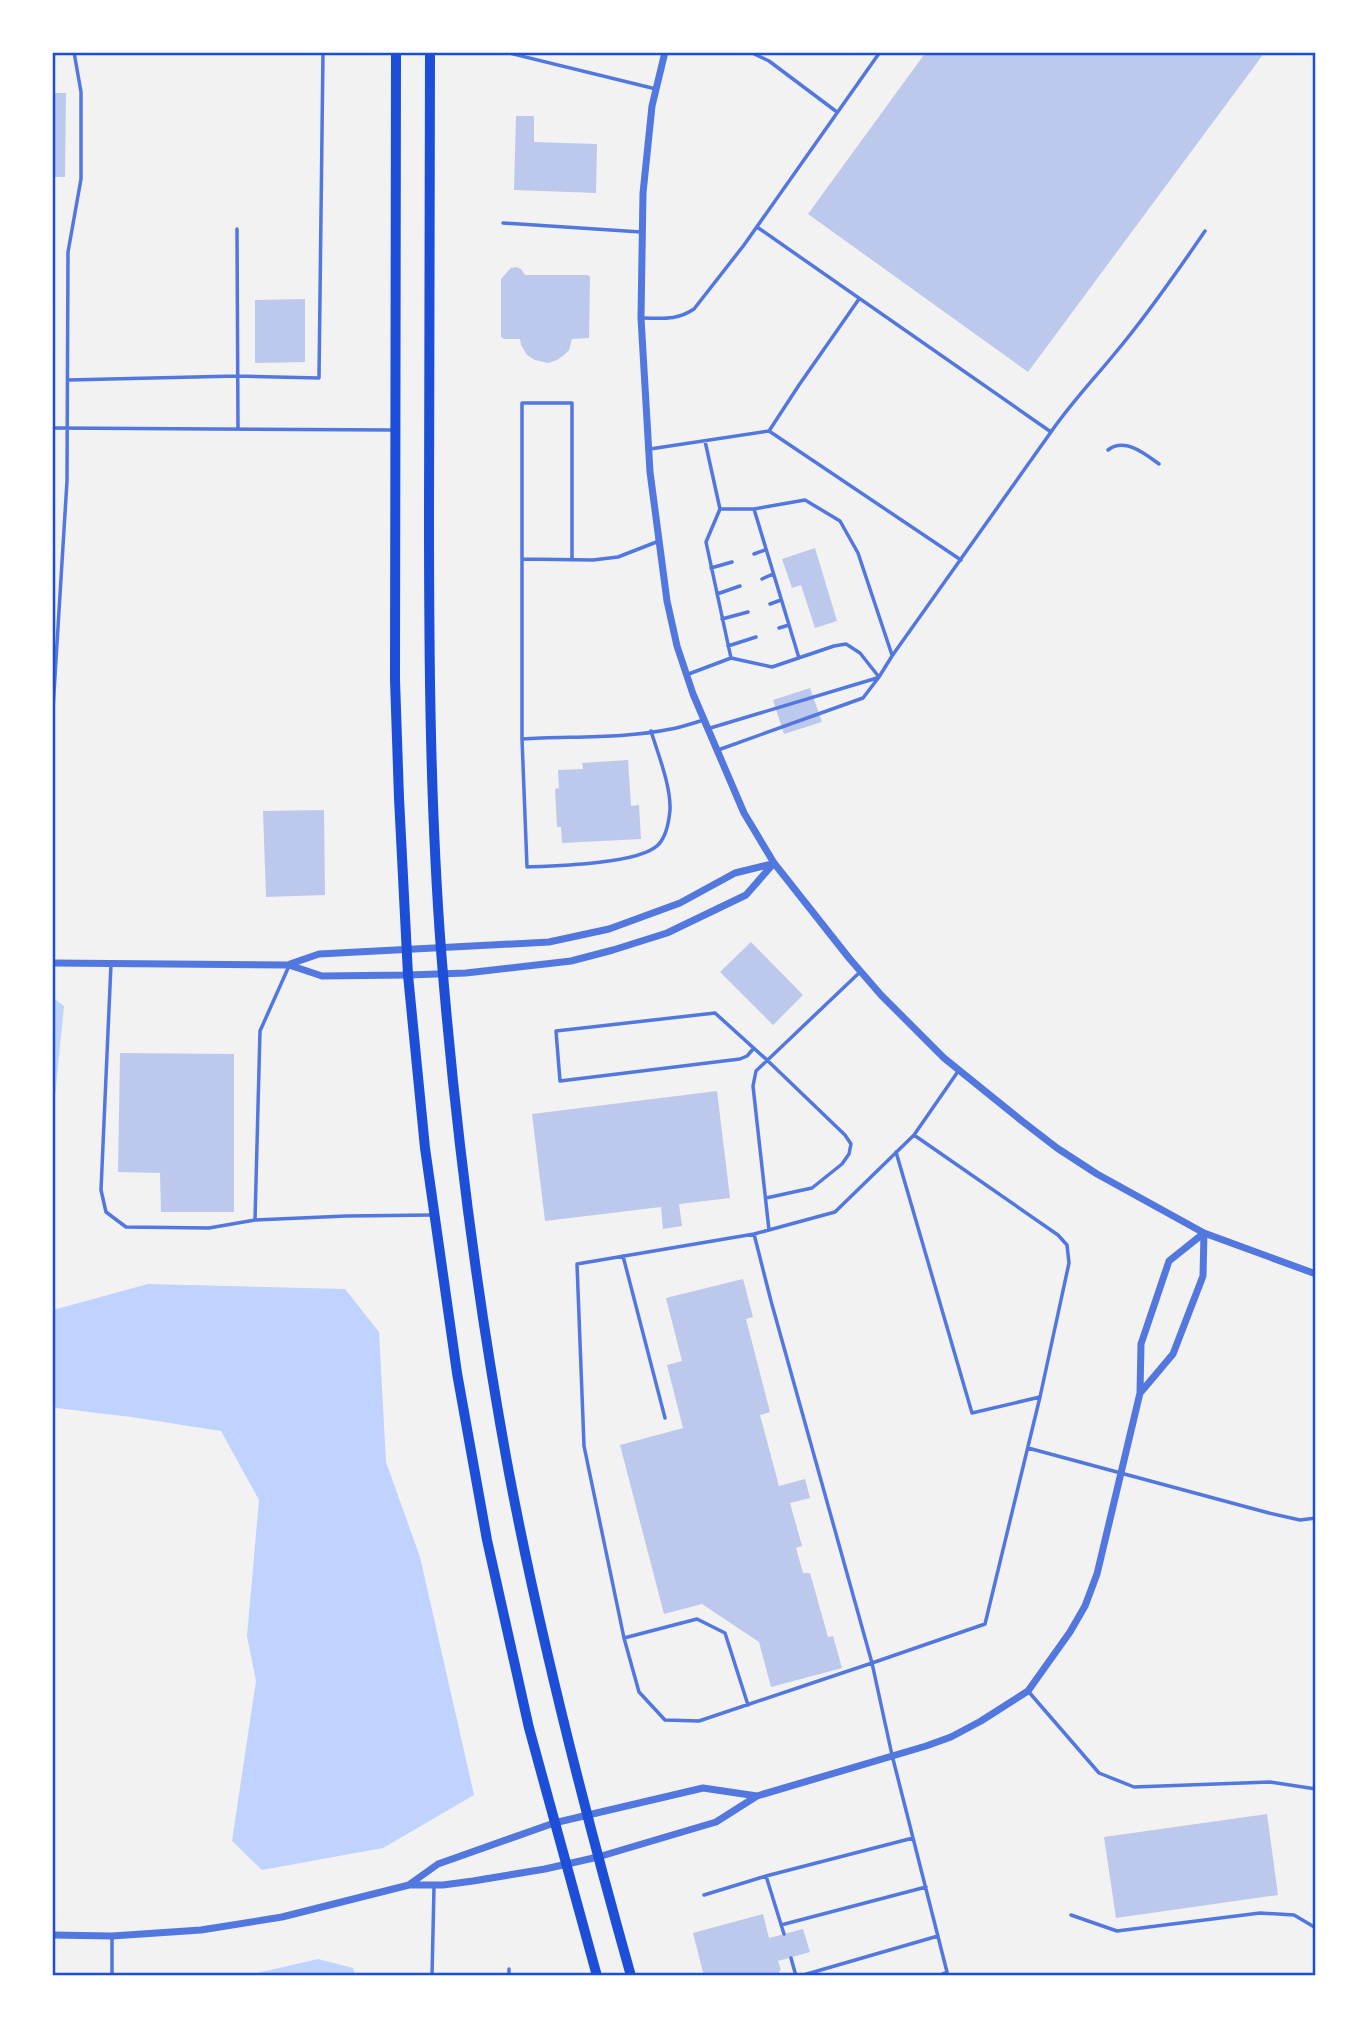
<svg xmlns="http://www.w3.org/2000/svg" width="1368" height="2028" font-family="'Crimson Pro',serif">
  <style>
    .water { fill: #bfd3fe }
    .building { fill: #bdc9ec }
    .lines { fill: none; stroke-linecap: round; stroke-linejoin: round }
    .service { stroke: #5277de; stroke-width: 3.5 }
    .minor { stroke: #5277de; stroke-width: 7 }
    .secondary { stroke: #1d4ed8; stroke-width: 10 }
    .neatline { fill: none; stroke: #1d4ed8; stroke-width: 2.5 }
  </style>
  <rect width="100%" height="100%" fill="#f2f2f2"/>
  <!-- water -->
  <path class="water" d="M52 997 64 1006 53 1117H52Z
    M148 1284 345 1289 379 1332 386 1462 420 1557 474 1795 383 1848 262 1870 232 1841 256 1681 247 1636 259 1500 221 1431 131 1417 56 1408 53 1403V1310Z
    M318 1959 353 1968 355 1975H249Z"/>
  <!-- building -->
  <path class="building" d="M926 52H1265L1028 372 808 214Z
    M52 93H66L65 177H52Z
    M516 116H534V142L597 144 596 193 514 190Z
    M516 267 521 269 525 275H588L590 277 589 338 572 339 569 350 564 355 557 360 548 363 535 360 527 355 521 345 520 339H504L501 337V279L511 268Z
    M305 299V362L255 363V300Z
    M815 548 837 621 815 628 801 585 792 588 782 559Z
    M810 688 822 722 784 734 773 700Z
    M628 760 631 806 639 805 641 839 562 843 561 827H557L555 789 559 788 558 770 583 769 582 763Z
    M324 810 325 895 266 897 263 811Z
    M751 942 803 995 773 1025 720 972Z
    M120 1053 234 1054V1212H161L160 1173 118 1172Z
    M717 1091 730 1198 679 1204 682 1226 663 1229 661 1207 545 1221 532 1114Z
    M743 1279 753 1317 746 1319 770 1412 760 1415 779 1486 805 1479 810 1498 790 1503 802 1546 796 1548 803 1573H810L828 1637 833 1636 842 1668 771 1687 759 1642 702 1604 664 1614 620 1445 683 1428 667 1365 682 1361 666 1298Z
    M1267 1814 1278 1895 1116 1918 1104 1837Z
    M763 1914 769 1938 803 1929 810 1952 778 1961 781 1970 779 1971 780 1976H704L693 1933Z"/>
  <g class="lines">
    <!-- service -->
    <path class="service" d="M505 52 656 89
      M750 52 769 61 837 112
      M503 223 641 232
      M237 229 238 429
      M641 318C662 318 676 321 694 309L744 245 880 52
      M68 380 237 376 319 378 323 52
      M52 428 393 430
      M769 431 799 385 859 299
      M1051 432C1071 403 1094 379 1116 352 1148 314 1177 272 1205 231
      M705 441 720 509 706 542 731 658
      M650 449 769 431 961 560
      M1108 450C1125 437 1145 454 1159 464
      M720 509H754L805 500 840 521 858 553 892 655
      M754 509 799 658
      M754 554 765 550
      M522 559 593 560 618 557 659 541
      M572 560V403H522V739C571 736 623 739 671 729 682 727 693 723 704 720
      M711 568 732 562
      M762 579 773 574
      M717 594 740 586
      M770 604 781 600
      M722 619 748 612
      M779 628 789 625
      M728 646 756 637
      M686 675 731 658 772 667 834 646 846 644 860 653 879 677 892 656 1051 432 757 227
      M52 725 67 481 68 252 81 179V92L74 52
      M707 729 877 678
      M522 739 527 867C555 866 639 864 658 845 666 837 669 821 670 810 671 786 658 754 651 731
      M718 750 863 698 879 677
      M111 964 101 1190 106 1212 126 1227 209 1228 255 1220 346 1216 432 1215
      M754 1048 747 1056 740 1059 560 1081 556 1031 715 1013 767 1060 845 1135 851 1144 849 1154 842 1164 812 1188 766 1198
      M896 1152 972 1413 1040 1397
      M255 1220 260 1031 289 966
      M769 1230 753 1086 756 1071 859 973
      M754 1234 771 1301 872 1663 699 1721 665 1720 639 1692 624 1638 584 1446 577 1264 754 1234 835 1212 914 1135
      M623 1256 665 1418
      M1028 1448 1269 1513 1300 1520 1316 1518
      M624 1638 697 1619 725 1633 748 1705
      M1028 1691 1099 1773 1134 1787 1270 1782 1316 1789
      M766 1876 784 1934
      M704 1895 766 1876 913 1838
      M1071 1915 1117 1931 1260 1913 1294 1915 1316 1928
      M781 1925 926 1887
      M112 1938V1976
      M791 1958 796 1976
      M432 1976 434 1887
      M509 1976V1969
      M800 1976 938 1936
      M938 1976 947 1972 892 1755 872 1663 985 1624 1040 1397 1069 1263 1067 1245 1058 1235 914 1135 959 1070"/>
    <!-- minor -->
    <path class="minor" d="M665 52 652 106 643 193 641 318 650 472 667 601 677 646 693 694 744 813 774 863 849 958 881 995 944 1058 1022 1121 1057 1148 1097 1174 1204 1233 1316 1274
      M52 963 289 965 322 976 408 975 466 973 571 961 613 950 667 933 746 895 774 863
      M290 964 319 954 549 942 609 929 680 903 735 873 772 864
      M1141 1392 1173 1354 1203 1276 1204 1233
      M410 1884 438 1864 554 1823 703 1788 757 1796
      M52 1935 112 1936 201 1930 282 1917 409 1885H443L473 1881 545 1869 598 1857 716 1822 757 1796 926 1746 951 1737 981 1721 1028 1691 1070 1632 1085 1606 1097 1574 1140 1393 1141 1344 1169 1261 1204 1233"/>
    <!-- secondary -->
    <path class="secondary" d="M396 52 395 680 399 798 408 975 425 1148 457 1373 487 1540 529 1728 597 1976
      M430 52C430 205 429 358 429 511 429 658 430 804 441 950 455 1126 477 1300 509 1473 541 1642 584 1809 631 1976"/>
  </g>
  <!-- border -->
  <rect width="1368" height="2028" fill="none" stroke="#ffffff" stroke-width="108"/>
  <rect x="54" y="54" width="1260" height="1920" class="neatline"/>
</svg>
